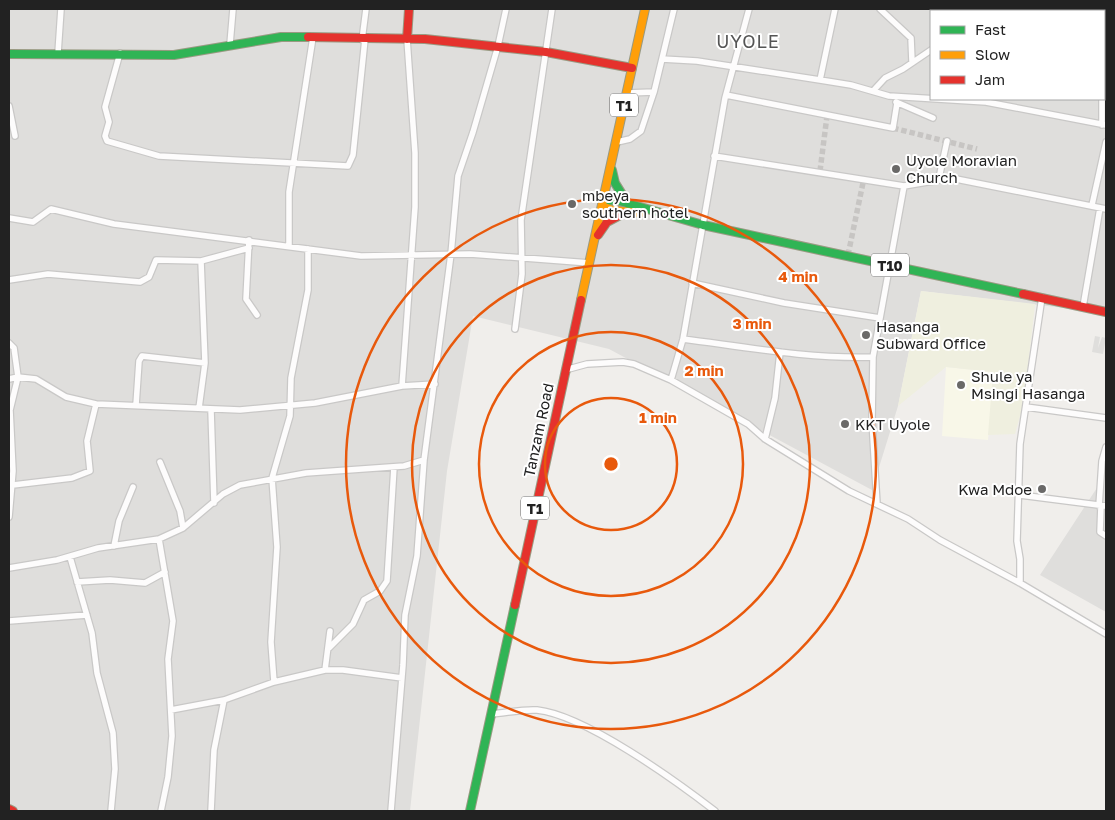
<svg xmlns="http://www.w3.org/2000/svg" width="1115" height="820" font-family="'Golos Text',sans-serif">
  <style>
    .residential { fill: #dfdedc; fill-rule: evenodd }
    .education { fill: #f8f7e8 }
    .farmland { fill: #efefdf }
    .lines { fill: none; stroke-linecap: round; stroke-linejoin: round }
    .street-tunnel { stroke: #c7c5c3; stroke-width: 5.5; stroke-dasharray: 5.5 3; stroke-linecap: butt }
    .street-casing { stroke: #c9c8c7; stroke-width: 8 }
    .fast-casing { stroke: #999a82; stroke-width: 10 }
    .slow-casing { stroke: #999a82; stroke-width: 10 }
    .jam-casing { stroke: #999a82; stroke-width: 10 }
    .street { stroke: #fdfcfc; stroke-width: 5.5 }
    .fast { stroke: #30b455; stroke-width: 8 }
    .slow { stroke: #ff9f0a; stroke-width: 8 }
    .jam { stroke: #e5322d; stroke-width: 8 }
    .ring { fill: none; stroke: #e8590c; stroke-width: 2.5 }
    .poi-dot { fill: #6a6968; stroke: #fff; stroke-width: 2 }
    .labels { text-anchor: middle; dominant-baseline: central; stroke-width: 4; stroke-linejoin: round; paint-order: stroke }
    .shield { fill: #fff; stroke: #646464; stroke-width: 1 }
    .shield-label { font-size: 14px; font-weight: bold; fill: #222 }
    .poi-label { font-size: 15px; fill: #222; stroke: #fff; text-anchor: start }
    .street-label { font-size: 15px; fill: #222; stroke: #fff }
    .quarter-label { font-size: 18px; letter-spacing: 1px; fill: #555; stroke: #fff }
    .centre { fill: #e8590c; stroke: #fff; stroke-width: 2.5 }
    .ring-label { font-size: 15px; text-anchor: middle; font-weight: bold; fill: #e8590c; stroke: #fff; stroke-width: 4; stroke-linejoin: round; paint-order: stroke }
  </style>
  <rect width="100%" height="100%" fill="#f0eeeb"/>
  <!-- residential -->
  <path class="residential" d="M9 9H1106V313L921 291 898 406 872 490 609 349 473 316 447 471 410 811H9ZM931 11H1104V99H931Z
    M1095 336 1100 337 1098 348 1102 337 1106 338 1103 354 1092 352Z
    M1106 474V612L1040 575Z"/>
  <!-- education -->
  <path class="education" d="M946 367 994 372 988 440 942 436Z"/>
  <!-- farmland -->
  <path class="farmland" d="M921 291 1035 304 1024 402 1015 434 988 435 993 372 946 367 898 406Z"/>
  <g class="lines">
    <!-- street-tunnel -->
    <path class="street-tunnel" d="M893 128 977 149
      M820 171 827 116
      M848 255 864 178"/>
    <!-- street casing -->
    <g class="street-casing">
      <path id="street" d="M880 9 911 38 912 62
        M973 11V9
        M1030 11V9
        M1078 11V9
        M1104 32 1106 31
        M362 40 366 9
        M230 44 233 9
        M58 53 61 9
        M120 53 105 107 109 122 105 136 107 141 159 156 348 166 353 155 365 39
        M662 59 697 61 820 80 851 85 889 96 986 102 1106 125
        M820 80 835 9
        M873 91 885 78 903 69 931 50
        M627 93 654 92
        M726 95 893 128 897 103
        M1102 99V125
        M896 102 933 118
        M9 106 15 136
        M617 142 630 139 641 131 654 92 674 9
        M714 156 904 186 873 357 872 421 877 504
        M939 178 947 141
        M904 186 951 178 1106 209
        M1092 205 1106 142
        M9 218 33 222 51 209 114 224 361 256 470 254 590 263
        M249 240 246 299 257 315
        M289 246V192L313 37
        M201 261 249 248
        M9 280 48 274 140 282 149 277 156 260 201 261 205 363 199 408
        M692 283 784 303 880 318
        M1083 307 1100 208
        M515 329 522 274 521 220 552 9
        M683 339C745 347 810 359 873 357
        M9 343 14 348 18 377 10 410 13 471 9 517
        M565 370 587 364 623 362 634 364 671 380 748 424 765 439 849 491 908 519 940 540 1020 583 1106 634
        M9 379 18 377 36 379 66 397 96 404 240 410 315 403 402 386 435 384
        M671 380 683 339 725 98 749 9
        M402 386 415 207V153L407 39
        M136 405 139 361 142 356 205 363
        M1026 407 1106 418
        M211 410 214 503
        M765 439 775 398 780 352
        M160 462 180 511 183 528
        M13 485 72 478 90 471 87 441 96 404
        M1020 495 1106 506
        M1099 506 1102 461 1106 447
        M1101 506 1100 532 1106 536
        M159 539 173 621 168 659 172 736 168 777 161 811
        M114 546 119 521 133 487
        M70 557 92 633 97 673 113 733 115 769 111 811
        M9 568 57 560 98 548 159 539 183 528 223 494 240 485 306 473 404 466 424 460
        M77 582 110 580 145 583 165 572
        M1020 583V559L1017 541 1020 444 1042 297
        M9 621 87 615
        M329 648 353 624 364 600 380 591 387 581 394 467
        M325 670 330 631
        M274 682 271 642 277 547 272 478 290 416 291 378 308 290V249
        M171 710 224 700 274 682 325 670H343L402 678
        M491 714C506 713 522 709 537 710 585 715 676 781 715 811
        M211 811 214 750 224 700
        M391 811 403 665 405 615 417 556 424 460 451 254 458 176 473 132 498 46 506 9"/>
    </g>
    <!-- fast casing -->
    <g class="fast-casing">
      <path id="fast" d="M9 54 174 55 281 37H308
        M612 170 615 183 628 204
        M603 201 616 200 703 225 1023 294
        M470 811 515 605"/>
    </g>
    <!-- slow casing -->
    <g class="slow-casing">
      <path id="slow" d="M602 206 612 210 640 213
        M581 300 645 9"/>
    </g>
    <!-- jam casing -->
    <g class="jam-casing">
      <path id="jam" d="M308 37 425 39 546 52 632 68
        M407 39 409 9
        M598 235 607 222 624 213
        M1023 294 1106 312
        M515 605 581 300
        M9 809 13 811"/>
    </g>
    <!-- street -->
    <use href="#street" class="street"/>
    <!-- fast -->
    <use href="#fast" class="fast"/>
    <!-- slow -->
    <use href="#slow" class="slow"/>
    <!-- jam -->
    <use href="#jam" class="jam"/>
  </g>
  <!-- distance rings -->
  <g class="ring">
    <circle cx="611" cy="464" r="66"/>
    <circle cx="611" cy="464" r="132"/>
    <circle cx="611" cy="464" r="199"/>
    <circle cx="611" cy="464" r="265"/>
  </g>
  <!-- markers -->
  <g class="poi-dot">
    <circle cx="896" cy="169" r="5"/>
    <circle cx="572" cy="204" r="5"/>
    <circle cx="866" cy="335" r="5"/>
    <circle cx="961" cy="385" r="5"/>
    <circle cx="845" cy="424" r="5"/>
    <circle cx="1042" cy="489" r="5"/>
  </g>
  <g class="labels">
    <!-- shield labels -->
    <g class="shield">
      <rect x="610" y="93.5" width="28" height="23" rx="4"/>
      <rect x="871" y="253.5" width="38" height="23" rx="4"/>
      <rect x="521" y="496.5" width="28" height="23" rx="4"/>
    </g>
    <g class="shield-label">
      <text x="624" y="105">T1</text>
      <text x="890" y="265">T10</text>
      <text x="535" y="508">T1</text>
    </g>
    <!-- poi labels -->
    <g class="poi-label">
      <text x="906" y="160">Uyole Moravian<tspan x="906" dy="17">Church</tspan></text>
      <text x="582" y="195">mbeya<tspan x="582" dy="17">southern hotel</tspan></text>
      <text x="876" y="326">Hasanga<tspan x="876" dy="17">Subward Office</tspan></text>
      <text x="971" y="376">Shule ya<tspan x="971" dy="17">Msingi Hasanga</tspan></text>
      <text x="855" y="424">KKT Uyole</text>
      <text x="1032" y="489" text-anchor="end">Kwa Mdoe</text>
    </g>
    <!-- street labels -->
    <g class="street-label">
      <text transform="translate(538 430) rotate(-78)">Tanzam Road</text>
    </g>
    <!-- quarter labels -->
    <g class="quarter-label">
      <text x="748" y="41">UYOLE</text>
    </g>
  </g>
  <circle cx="611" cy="464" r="8" class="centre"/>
  <g class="ring-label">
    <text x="798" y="282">4 min</text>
    <text x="752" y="329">3 min</text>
    <text x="704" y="376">2 min</text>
    <text x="658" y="423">1 min</text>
  </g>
  <!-- border -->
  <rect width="1115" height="820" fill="none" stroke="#222222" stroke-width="20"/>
  <!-- legend -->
  <rect x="930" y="10" width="175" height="90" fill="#ffffff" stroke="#a7a7a7"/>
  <rect x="940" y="26" width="25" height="8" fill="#30b455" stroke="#a7a7a7"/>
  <text x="975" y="35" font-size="15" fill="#222222">Fast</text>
  <rect x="940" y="51" width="25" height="8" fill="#ff9f0a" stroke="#a7a7a7"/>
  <text x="975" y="60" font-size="15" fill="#222222">Slow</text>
  <rect x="940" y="76" width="25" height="8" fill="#e5322d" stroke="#a7a7a7"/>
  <text x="975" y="85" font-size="15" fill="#222222">Jam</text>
</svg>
